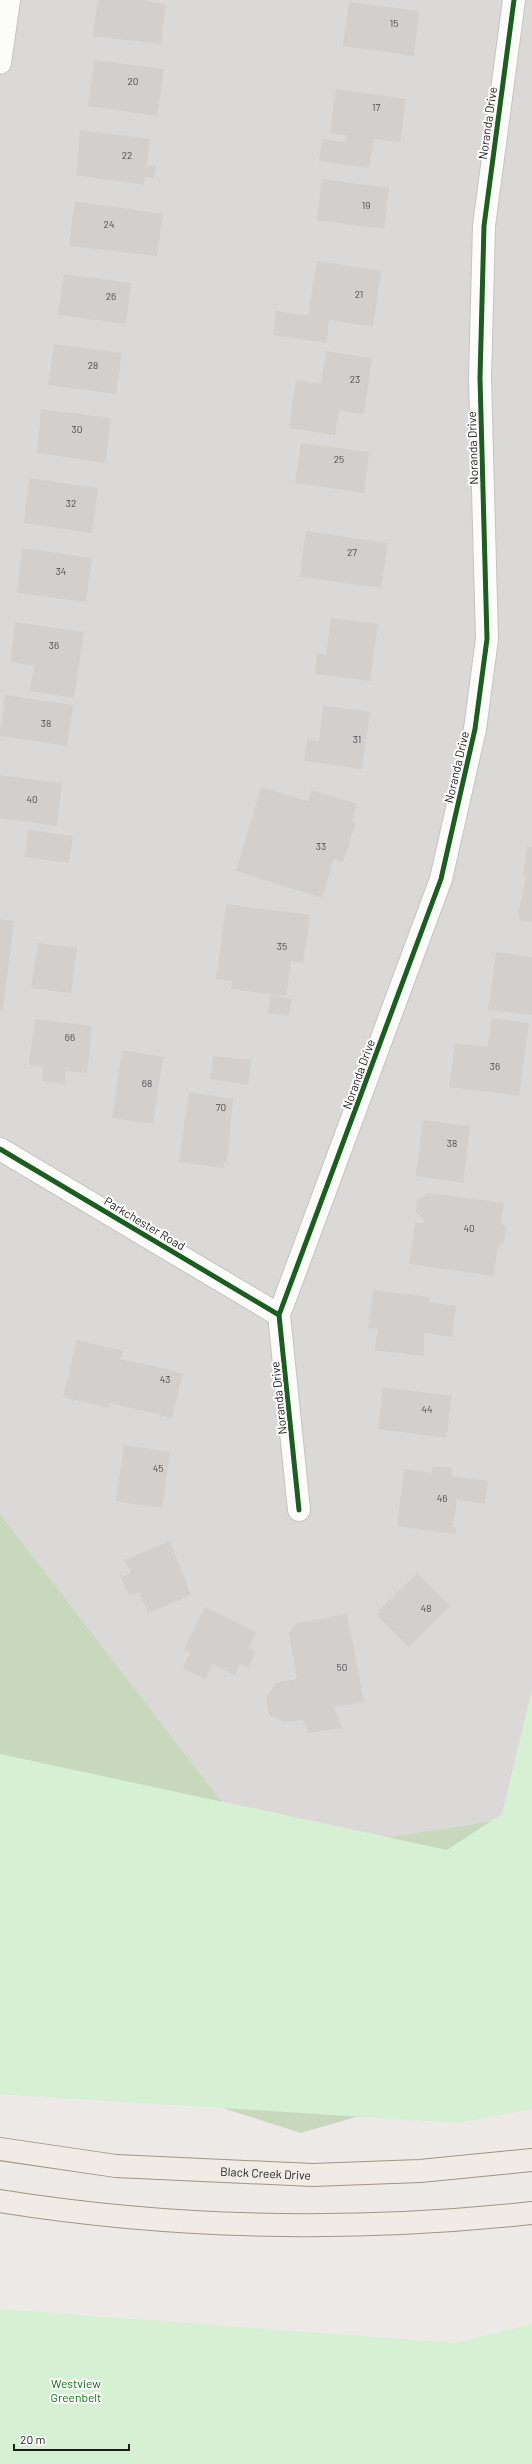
<svg xmlns="http://www.w3.org/2000/svg" width="532" height="2464" font-family="Barlow,sans-serif">
  <style>
    .residential { fill: #dbd9d7 }
    .forest { fill: #c8d8bc }
    .park { fill: #d5f0d3 }
    .building { fill: #d2cfcd }
    .lines { fill: none; stroke-linecap: round; stroke-linejoin: round }
    .minor-casing { stroke: #c4c3c2; stroke-width: 24 }
    .major-casing { stroke: #a19584; stroke-width: 24 }
    .minor { stroke: #fcfcfb; stroke-width: 22 }
    .major { stroke: #f0ebe4; stroke-width: 22 }
    .cycleway-casing { stroke: #fff; stroke-width: 8 }
    .cycleway { stroke: #1b5e20; stroke-width: 5 }
    .labels { text-anchor: middle; dominant-baseline: central; stroke-width: 4; stroke-linejoin: round; paint-order: stroke }
    .number-label { font-size: 10px; fill: #4a4a49 }
    .street-label { font-size: 12px; fill: #1d1d1d; stroke: #fff }
    .park-label { font-size: 12px; fill: #117613; stroke: #fff }
  </style>
  <rect width="100%" height="100%" fill="#ece9e6"/>
  <!-- residential -->
  <path class="residential" d="M0 0H532V1691L502 1815 447 1850 0 1754Z"/>
  <!-- forest -->
  <path class="forest" d="M0 1514 264 1857 532 1815 445 2091 301 2133 226 2109 125 2028 0 1990Z"/>
  <!-- park -->
  <path class="park" d="M532 1691V2109L458 2123 0 2094V1754L447 1850 502 1814Z
    M0 2309 455 2343 532 2324V2464H0Z"/>
  <!-- building -->
  <path class="building" d="M98 0H139L166 4 161 44 93 36Z
    M349 2 419 11 414 56 343 46Z
    M94 60 164 69 157 116 88 106Z
    M336 89 406 99 400 142 374 139 369 168 319 161 322 139 346 142V135L330 133Z
    M80 130 150 139 147 165 156 166 154 178 145 177 144 185 76 175Z
    M322 179 389 188 384 229 317 220Z
    M75 201 163 214 157 256 69 246Z
    M317 261 381 271 373 327 329 320 326 343 273 335 276 311 308 316Z
    M64 274 131 283 126 324 58 315Z
    M54 344 122 353 116 394 48 385Z
    M326 351 372 358 364 414 339 411 335 435 289 428 296 380 321 384Z
    M41 409 111 418 105 463 37 453Z
    M301 443 369 452 364 493 295 483Z
    M29 478 98 488 92 533 24 523Z
    M306 531 388 543 381 588 300 577Z
    M22 548 92 558 86 602 17 593Z
    M331 618 378 624 370 681 315 674 317 654 326 655Z
    M15 622 84 632 74 698 30 691 34 666 10 662Z
    M5 695 73 705 67 746 0 736Z
    M323 705 370 712 362 769 304 761 307 739 319 741Z
    M0 775 62 783 57 826 0 818Z
    M261 787 308 801 311 790 357 804 352 821 356 823 343 862 334 859 322 898 236 871Z
    M28 830 73 836 69 863 25 857Z
    M527 846 532 847V922L519 920 520 917 518 916 526 876H523Z
    M226 904 310 915 303 963 291 961 286 996 231 989 232 981 216 979Z
    M0 919 14 921 3 1010H0Z
    M38 943 77 948 71 993 31 988Z
    M496 952 532 957V1015L488 1010Z
    M271 995 292 999 289 1016 268 1013Z
    M492 1018 529 1023 519 1096 449 1087 455 1043 488 1047Z
    M35 1019 92 1026 87 1073 66 1071 65 1084 42 1081 44 1067 29 1065Z
    M122 1050 163 1057 153 1124 112 1118Z
    M213 1056 251 1060 248 1085 210 1079Z
    M189 1092 233 1099 227 1163H224V1168L179 1162Z
    M423 1120 470 1126 463 1183 416 1176Z
    M428 1193 504 1203 501 1222 506 1228 504 1243 497 1249 494 1276 409 1264 415 1222 423 1223 424 1221 416 1212 417 1200Z
    M373 1290 430 1297V1302L456 1306 452 1337 424 1333V1356L375 1350 378 1329 368 1328Z
    M77 1340 123 1351 120 1359 176 1371V1372L183 1374 172 1418 110 1403 109 1408 63 1397Z
    M383 1387 452 1396 446 1438 378 1429Z
    M124 1445 170 1452 162 1508 116 1501Z
    M433 1466 452 1468 451 1476 488 1481 485 1504 457 1500 453 1527H456L455 1534 397 1526 404 1469 432 1473Z
    M170 1541 191 1595 148 1613 139 1592 129 1596 121 1577 131 1573 125 1560Z
    M417 1573 450 1606 409 1647 377 1615 379 1612 378 1611Z
    M205 1607 256 1632 249 1648 256 1651 248 1668 240 1664 235 1675 213 1664 205 1679 183 1668 190 1653 184 1650Z
    M347 1614 364 1702 334 1707 342 1728 309 1733 303 1720 285 1722 269 1715 266 1698 276 1683 297 1679 289 1633 296 1623Z"/>
  <g class="lines">
    <!-- minor casing -->
    <g class="minor-casing">
      <path id="minor" d="M0 63 9 0
        M0 1149 279 1315
        M299 1510 279 1315 441 879 475 729 487 639 480 378 484 226 514 0"/>
    </g>
    <!-- major casing -->
    <g class="major-casing">
      <g id="major">
        <path id="s1" d="M0 2149 116 2166 313 2175 420 2171 532 2160"/>
        <path d="M0 2201C176 2229 355 2232 532 2213"/>
      </g>
    </g>
    <!-- minor -->
    <use href="#minor" class="minor"/>
    <!-- major -->
    <use href="#major" class="major"/>
    <!-- cycleway casing -->
    <g class="cycleway-casing">
      <path id="cycleway" d="M0 1149 279 1315
        M299 1510 279 1315 441 879 475 729 487 639 480 378 484 226 514 0"/>
    </g>
    <!-- cycleway -->
    <use href="#cycleway" class="cycleway"/>
  </g>
  <g class="labels">
    <!-- number labels -->
    <g class="number-label">
      <text x="394" y="23">15</text>
      <text x="133" y="81">20</text>
      <text x="376" y="107">17</text>
      <text x="127" y="155">22</text>
      <text x="366" y="205">19</text>
      <text x="109" y="224">24</text>
      <text x="359" y="294">21</text>
      <text x="111" y="296">26</text>
      <text x="93" y="365">28</text>
      <text x="355" y="379">23</text>
      <text x="77" y="429">30</text>
      <text x="339" y="459">25</text>
      <text x="71" y="503">32</text>
      <text x="352" y="552">27</text>
      <text x="61" y="571">34</text>
      <text x="54" y="645">36</text>
      <text x="46" y="723">38</text>
      <text x="357" y="739">31</text>
      <text x="32" y="799">40</text>
      <text x="321" y="846">33</text>
      <text x="282" y="946">35</text>
      <text x="70" y="1037">66</text>
      <text x="495" y="1066">36</text>
      <text x="147" y="1083">68</text>
      <text x="221" y="1107">70</text>
      <text x="452" y="1143">38</text>
      <text x="469" y="1228">40</text>
      <text x="165" y="1379">43</text>
      <text x="427" y="1409">44</text>
      <text x="158" y="1468">45</text>
      <text x="442" y="1498">46</text>
      <text x="426" y="1608">48</text>
      <text x="342" y="1667">50</text>
    </g>
    <!-- street labels -->
    <g class="street-label">
      <text transform="translate(487 123) rotate(-82)">Noranda Drive</text>
      <text transform="translate(472 448) rotate(-92)">Noranda Drive</text>
      <text transform="translate(456 767) rotate(-77)">Noranda Drive</text>
      <text transform="translate(358 1074) rotate(-70)">Noranda Drive</text>
      <text transform="translate(145 1223) rotate(31)">Parkchester Road</text>
      <text transform="translate(278 1398) rotate(-96)">Noranda Drive</text>
      <text stroke="none"><textPath href="#s1" startOffset="267">Black Creek Drive</textPath></text>
    </g>
    <!-- park labels -->
    <g class="park-label">
      <text x="76" y="2383">Westview<tspan x="76" dy="14">Greenbelt</tspan></text>
    </g>
  </g>
  <!-- scale -->
  <path d="M14 2444v6h115v-6" fill="none" stroke="#1d1d1d" stroke-width="2"/>
  <text x="20" y="2444" font-size="12" fill="#1d1d1d" stroke="#ffffff" stroke-width="3" paint-order="stroke">20 m</text>
</svg>
